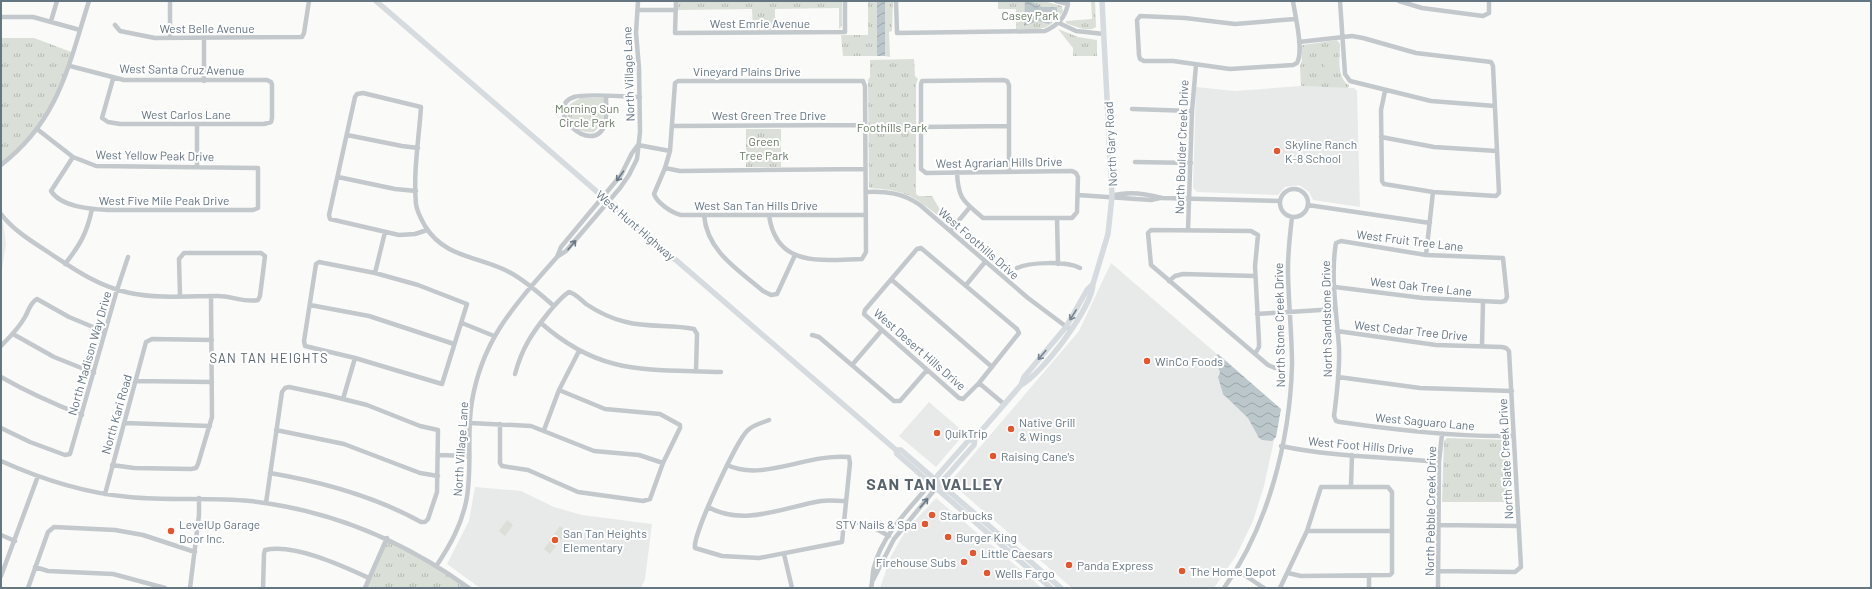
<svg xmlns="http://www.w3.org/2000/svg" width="1872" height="589" font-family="Barlow,sans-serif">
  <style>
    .built { fill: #e8e9e9 }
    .grass { fill: url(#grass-tufts) }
    .garden { fill: #dadfd7 }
    .water { fill: url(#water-waves) }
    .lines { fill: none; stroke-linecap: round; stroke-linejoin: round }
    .minor { stroke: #c3c8cc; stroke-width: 4.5 }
    .major { stroke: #d6dbdf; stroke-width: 5.5 }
    .oneway { stroke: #6a7a87 }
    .oneway2 { stroke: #768591 }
    .poi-dot { fill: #e4572e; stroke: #fff; stroke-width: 1.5 }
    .labels { text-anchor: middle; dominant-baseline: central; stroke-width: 4; stroke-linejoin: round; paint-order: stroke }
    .park-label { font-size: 12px; fill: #687a64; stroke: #fff }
    .street-label { font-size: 12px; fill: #657683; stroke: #fff }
    .poi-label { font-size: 12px; fill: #657683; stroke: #fff; text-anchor: start }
    .neighbourhood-label { font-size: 13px; letter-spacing: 1px; fill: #57646e; stroke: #fff }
    .district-label { font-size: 16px; font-weight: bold; letter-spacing: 1px; fill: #57646e; stroke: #fff }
  </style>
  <defs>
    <pattern id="grass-tufts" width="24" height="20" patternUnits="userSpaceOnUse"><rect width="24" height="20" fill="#dadfd7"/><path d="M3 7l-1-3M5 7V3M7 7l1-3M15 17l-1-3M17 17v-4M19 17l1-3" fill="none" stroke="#b4b9b4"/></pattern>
    <pattern id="water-waves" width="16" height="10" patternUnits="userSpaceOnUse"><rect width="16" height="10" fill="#bbc7cb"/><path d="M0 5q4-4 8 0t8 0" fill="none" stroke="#9ca6aa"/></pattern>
  </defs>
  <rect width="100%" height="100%" fill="#fafaf8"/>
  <!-- built -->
  <path class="built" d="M1301 86 1354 88 1357 91 1360 207 1313 200 1309 192 1299 185 1285 187 1278 195 1197 192 1193 188 1196 87 1235 91Z
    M1 219 3 222 6 244 1 276Z
    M1111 263 1281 409 1264 486 1253 521 1236 556 1214 588H1072L950 482 1079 331Z
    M929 402 965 433 936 467 899 436Z
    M475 487 521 491 554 507 582 515 652 524 645 579 641 588H480L447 564 469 521Z
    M936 498 1042 588H880L891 556 902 537 908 528Z"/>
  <!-- grass -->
  <path class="grass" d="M678 1H842V26L839 29V8L775 9V30H753L752 9 677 10Z
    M868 1H877V56H843L841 35H868Z
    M885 1H893L892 31 889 32 890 57 885 56Z
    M998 1H1044L1062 6 1063 12C1045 33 1042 29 1016 29V9H998Z
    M1091 1H1095L1096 27C1089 33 1074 26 1066 23V21L1092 19Z
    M1058 29 1078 37 1097 40V56H1073V48Z
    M1 38H34L74 53 68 72 37 129 1 165Z
    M1337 40 1340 44C1340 56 1336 78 1349 85L1348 88 1301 86 1300 66 1302 61 1301 47 1303 45Z
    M914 59 915 76 918 79 916 84V194L919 196H932L942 213 937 215C912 194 902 190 869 188L868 80 870 77V60Z
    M580 98H605L603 123 594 132C581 134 572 127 567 115L570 104Z
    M746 129H781V167H746Z
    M1447 438 1509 440 1512 502H1442L1444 441Z
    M387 538 469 588H365Z"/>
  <!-- garden -->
  <path class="garden" d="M1337 60V68L1325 69 1324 61Z
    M29 65 36 68 31 83 23 80Z
    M32 87 40 89 35 102 27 99Z
    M507 520 513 525 505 536 499 531Z
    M560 526 567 531 559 542 552 537Z
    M552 538 558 543 550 554 544 549Z"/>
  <!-- water -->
  <path class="water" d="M877 1H885V56H877Z
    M1025 1H1030L1042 7H1057V15L1049 24 1039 21 1024 26Z
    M1218 354 1281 409 1276 437 1272 441 1262 440 1259 438 1248 418 1223 394 1218 377 1220 373 1217 362 1214 359Z"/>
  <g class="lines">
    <!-- minor -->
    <path class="minor" d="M170 1V37
      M676 1 675 33 845 32V1
      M896 1 897 33 1045 31C1058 25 1065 18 1068 4L1056 1
      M1293 1C1295 16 1304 50 1297 63L1293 65 1230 69 1173 61H1144L1140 59 1139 55 1137 20 1140 16 1185 18 1235 24 1295 19
      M1340 1 1345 74 1350 81 1431 101 1495 106
      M1399 1 1422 8 1483 16 1489 13V1
      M638 10H675
      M1 17H33L80 30
      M51 21 57 1
      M1059 23 1076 31 1104 34
      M115 25 120 31 155 38 302 37 304 33 309 1
      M1299 42 1352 36 1363 38 1416 53 1491 62 1493 66 1499 193 1496 196 1433 192 1384 184 1382 181 1381 110 1385 91
      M70 66 124 80H267L271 82 272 85V118L271 122 264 124H120L108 122 102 118 113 79
      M204 81V38
      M606 97C606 105 607 116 605 124 593 159 541 108 574 97 586 93 625 97 640 97
      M1132 109 1192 111
      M197 124V167
      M673 126 865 125
      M921 127 1009 126
      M37 129 73 157 96 166 258 168V208L253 210H108C90 209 61 207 51 191L73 157
      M347 135 402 146 418 148
      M1381 137 1434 147 1497 151
      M638 145 670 151
      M1135 162 1191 163
      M1 165C59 120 68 67 89 1
      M665 168 680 171 865 169
      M957 172C958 200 964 201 983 218H1072L1077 212 1078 177 1076 173 1072 171 926 173 921 169V84L922 81 1003 80 1007 81 1009 85V172
      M338 177 395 189 416 191
      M1280 203a14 14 0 1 1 28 0a14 14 0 1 1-28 0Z
      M866 192C886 191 903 193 920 205L1028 298 1068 328
      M1078 195 1151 200 1160 198
      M1112 196C1127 191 1147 194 1162 198L1280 201
      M1308 205 1430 223
      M1 214C14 231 33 242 51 254 75 270 100 287 130 293 158 299 189 296 218 296 231 296 246 303 258 300L260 296 265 256 261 253H184L179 259 180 296
      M704 215C707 251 737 269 763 291L771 295 777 294 795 255
      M769 215C776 268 821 260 862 259L866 252 865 86 863 81H678L675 83 670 151 665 168 654 194C657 203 672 213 681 215H866
      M1057 218 1058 264
      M427 230 415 234 399 235 330 219 329 215 355 97 357 94 363 93 421 107C419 138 413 172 416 204 417 212 421 219 425 226 445 259 481 256 511 273 527 282 540 294 554 306
      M1188 230 1192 111 1196 65
      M950 231 970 207
      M921 248 1017 329 1019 333 979 383 963 399 959 398 864 314 865 310 917 249Z
      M1426 255 1433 192
      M557 257 566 251 620 188 629 175 637 159 640 132 639 68 636 33 638 1
      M319 262 375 273 418 285 467 304 442 384 355 358 305 346 304 341 316 264Z
      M65 264C80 245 87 233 92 209
      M1017 268C1029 262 1067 261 1080 268
      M375 273 385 232
      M892 280 992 367
      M1169 281 1175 276 1183 274 1255 276
      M966 285 985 262
      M1335 287 1423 298 1501 302 1505 301 1507 297 1503 258 1426 255 1341 241 1336 243C1330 277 1337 314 1339 348 1340 370 1337 393 1334 416L1336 421 1340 422C1398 430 1455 437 1513 436
      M310 305 369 316 454 344
      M1257 314 1336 309
      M462 323 494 336
      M541 323C601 376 646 369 721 372
      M1337 331 1436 345 1502 347 1506 348 1509 351 1521 567 1515 572 1438 571
      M13 334 54 357 94 373
      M812 335 819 337 894 401H900L927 370
      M1 346C10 337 19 328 25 317 29 310 30 303 37 299L69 317 105 332
      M1482 346 1483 302
      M1255 354 1259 347V342L1255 266 1258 235 1251 231 1151 230 1148 233 1151 265 1268 365 1275 368
      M852 365 882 330
      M515 374C522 348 532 333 549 312 555 305 561 297 569 292 575 293 581 300 586 304 598 312 612 319 626 322 649 328 672 324 694 329L697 334 696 371
      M1 377C27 392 54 404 82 415
      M1338 377 1420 388 1512 391
      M136 381 212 382
      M979 383 1004 404
      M343 399 355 358
      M124 423 210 426
      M470 423 531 426 594 451 639 455 663 463
      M500 424V463L502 466 528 470 578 492 643 501 650 499 663 463 680 428V425L660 414 605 409 559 390
      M1 428 30 442 65 455 70 454 117 290 128 257
      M276 430 344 444 420 473 438 476
      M544 430 559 390 579 351
      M1281 446C1333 457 1387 457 1439 462
      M438 455 469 456
      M1 461C41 479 84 493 129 497 169 501 209 497 250 501 330 510 404 541 469 588
      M112 465 134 468 191 469 196 468 198 464 212 417 211 296
      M727 465C763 482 808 453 849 457L850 463 842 542 759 558 722 556 695 548C692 536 736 442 747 431 752 425 762 423 769 420
      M1351 486 1352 455
      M105 494 146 342 152 339 212 340
      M266 503 282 392 285 388 289 387 327 395 367 405 420 426 438 430 437 492 428 519 425 522H421C374 496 323 482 270 473
      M708 507C744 527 784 507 821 501 829 500 837 501 846 501
      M843 521 867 524 889 536
      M1439 525 1518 526
      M1307 531H1392
      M1 535 15 541
      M784 554 792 588
      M437 565C450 545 461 526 466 502 473 469 466 434 472 401 483 337 516 304 557 257L561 247 621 175 632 153 638 145
      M35 567 48 571 113 574 165 588
      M1237 570 1264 588
      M1369 575V588
      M1 576 38 476
      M873 580 894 539 936 488
      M28 588 48 532 54 527 115 530 143 535 195 552
      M190 588 199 515V498
      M263 588 264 554 265 550C294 543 343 566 369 578
      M365 588 387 538
      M871 588C873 581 872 574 874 567 882 535 910 508 931 483
      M1224 588C1268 527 1290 440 1292 365 1292 333 1288 300 1288 268 1288 251 1290 234 1292 217
      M1280 588 1307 531 1321 487H1388L1392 492V573L1390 575 1301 576 1288 573
      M1438 588 1439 462 1442 434"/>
    <!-- major -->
    <path class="major" d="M376 1 896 450H901L916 463 1061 588
      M1021 385 1024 377 1066 327 1087 290 1093 284
      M896 450 897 454 905 461 1051 588
      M931 483 968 441 975 438 1021 385C1042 374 1092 308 1093 284L1108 234 1112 196 1102 1
      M938 486 974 445 975 438"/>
  </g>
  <!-- one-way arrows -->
  <defs><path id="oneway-shaft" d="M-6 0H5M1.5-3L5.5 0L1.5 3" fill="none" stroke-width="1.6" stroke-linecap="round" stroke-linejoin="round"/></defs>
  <g class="oneway">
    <use href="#oneway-shaft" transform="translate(620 176) rotate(126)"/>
    <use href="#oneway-shaft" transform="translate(572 245) rotate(-49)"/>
    <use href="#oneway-shaft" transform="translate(924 503) rotate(-50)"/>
  </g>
  <g class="oneway2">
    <use href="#oneway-shaft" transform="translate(1073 315) rotate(122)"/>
    <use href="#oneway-shaft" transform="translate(1042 355) rotate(130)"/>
  </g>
  <!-- markers -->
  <g class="poi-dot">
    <circle cx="1277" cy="151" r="4"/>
    <circle cx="1147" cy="361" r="4"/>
    <circle cx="1011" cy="429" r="4"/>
    <circle cx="937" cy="433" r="4"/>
    <circle cx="993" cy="456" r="4"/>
    <circle cx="932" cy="515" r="4"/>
    <circle cx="925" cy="524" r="4"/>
    <circle cx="171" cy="531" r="4"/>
    <circle cx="948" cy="537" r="4"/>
    <circle cx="555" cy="540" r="4"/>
    <circle cx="973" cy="553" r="4"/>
    <circle cx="964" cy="562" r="4"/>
    <circle cx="1069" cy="565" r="4"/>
    <circle cx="1182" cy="571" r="4"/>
    <circle cx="987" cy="573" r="4"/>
  </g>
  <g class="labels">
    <!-- park labels -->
    <g class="park-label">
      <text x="1030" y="15">Casey Park</text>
      <text x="587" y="108">Morning Sun<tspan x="587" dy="14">Circle Park</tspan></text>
      <text x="892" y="127">Foothills Park</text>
      <text x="764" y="141">Green<tspan x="764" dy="14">Tree Park</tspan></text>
    </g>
    <!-- street labels -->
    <g class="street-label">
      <text x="760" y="23">West Emrie Avenue</text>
      <text x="207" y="28">West Belle Avenue</text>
      <text transform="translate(182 69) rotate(1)">West Santa Cruz Avenue</text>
      <text x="747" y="71">Vineyard Plains Drive</text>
      <text transform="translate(628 74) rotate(-92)">North Village Lane</text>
      <text x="186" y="114">West Carlos Lane</text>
      <text x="769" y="115">West Green Tree Drive</text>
      <text transform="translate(1110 144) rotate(-93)">North Gary Road</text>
      <text transform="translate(1181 147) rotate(-88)">North Boulder Creek Drive</text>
      <text transform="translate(155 155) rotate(1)">West Yellow Peak Drive</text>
      <text transform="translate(999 162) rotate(-1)">West Agrarian Hills Drive</text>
      <text x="164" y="200">West Five Mile Peak Drive</text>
      <text x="756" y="205">West San Tan Hills Drive</text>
      <text transform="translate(636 225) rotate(41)">West Hunt Highway</text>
      <text transform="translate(1410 240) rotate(7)">West Fruit Tree Lane</text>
      <text transform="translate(979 243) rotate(41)">West Foothills Drive</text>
      <text transform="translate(1421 286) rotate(6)">West Oak Tree Lane</text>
      <text transform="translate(1326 319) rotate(-91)">North Sandstone Drive</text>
      <text transform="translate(1279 325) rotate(-91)">North Stone Creek Drive</text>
      <text transform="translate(1411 330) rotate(6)">West Cedar Tree Drive</text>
      <text transform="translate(920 349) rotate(41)">West Desert Hills Drive</text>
      <text transform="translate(89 353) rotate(-74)">North Madison Way Drive</text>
      <text transform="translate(116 414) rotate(-74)">North Kari Road</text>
      <text transform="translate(1425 421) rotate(5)">West Saguaro Lane</text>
      <text transform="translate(1361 445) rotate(5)">West Foot Hills Drive</text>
      <text transform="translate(460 449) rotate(-86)">North Village Lane</text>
      <text transform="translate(1505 459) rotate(-93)">North Slate Creek Drive</text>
      <text transform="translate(1430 511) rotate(-89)">North Pebble Creek Drive</text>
    </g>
    <!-- poi labels -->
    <g class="poi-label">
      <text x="1285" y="144">Skyline Ranch<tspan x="1285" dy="14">K-8 School</tspan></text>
      <text x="1155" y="361">WinCo Foods</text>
      <text x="1019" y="422">Native Grill<tspan x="1019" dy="14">&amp; Wings</tspan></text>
      <text x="945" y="433">QuikTrip</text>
      <text x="1001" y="456">Raising Cane's</text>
      <text x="940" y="515">Starbucks</text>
      <text x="179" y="524">LevelUp Garage<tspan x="179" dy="14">Door Inc.</tspan></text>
      <text x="917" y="524" text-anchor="end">STV Nails &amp; Spa</text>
      <text x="563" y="533">San Tan Heights<tspan x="563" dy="14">Elementary</tspan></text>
      <text x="956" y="537">Burger King</text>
      <text x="981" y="553">Little Caesars</text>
      <text x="956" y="562" text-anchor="end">Firehouse Subs</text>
      <text x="1077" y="565">Panda Express</text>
      <text x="1190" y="571">The Home Depot</text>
      <text x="995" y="573">Wells Fargo</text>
    </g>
    <!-- neighbourhood labels -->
    <g class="neighbourhood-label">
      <text x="269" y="358">SAN TAN HEIGHTS</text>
    </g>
    <!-- district labels -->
    <g class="district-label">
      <text x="935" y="483">SAN TAN VALLEY</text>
    </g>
  </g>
  <!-- border -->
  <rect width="1872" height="589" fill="none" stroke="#657683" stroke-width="4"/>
</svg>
